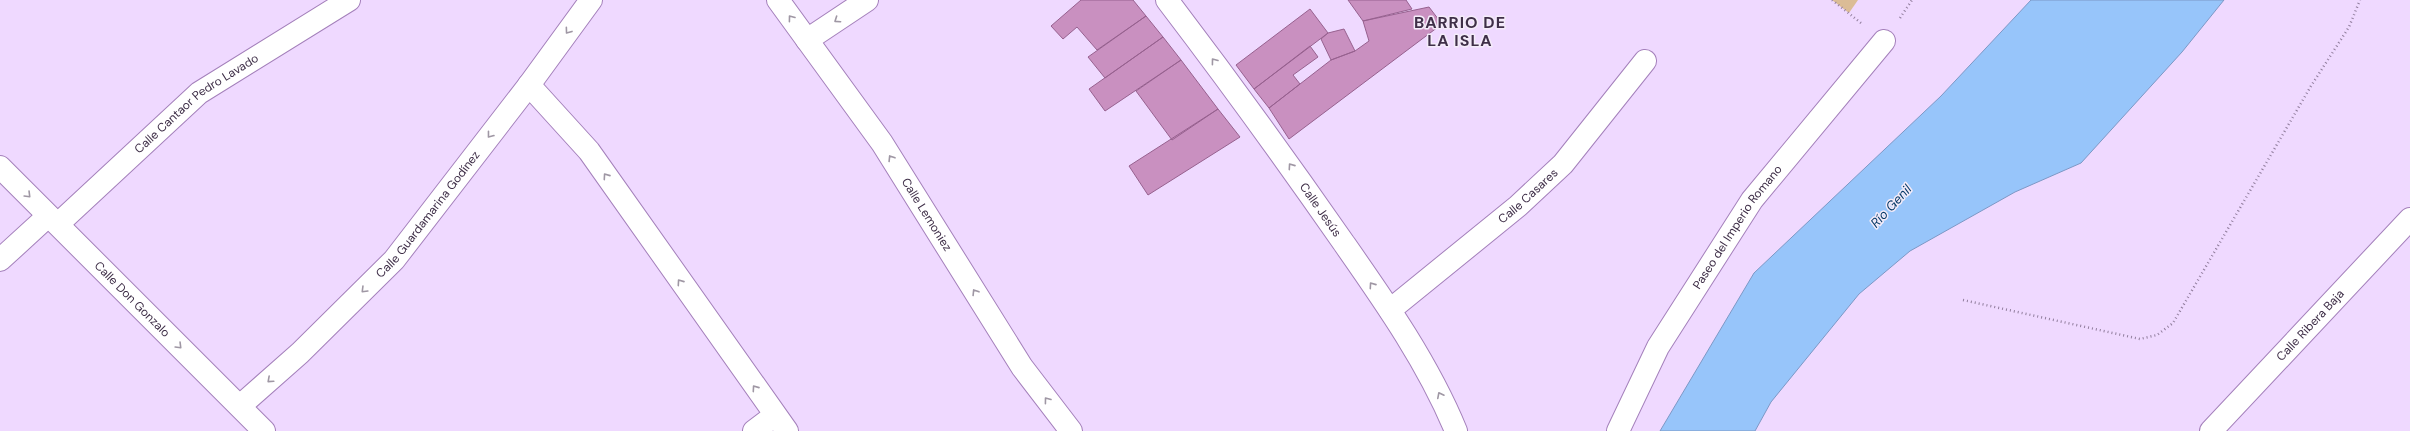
<svg xmlns="http://www.w3.org/2000/svg" width="2410" height="431" font-family="'DM Sans',sans-serif">
  <style>
    .green { fill: #dbbc96 }
    .water { fill: #97c5fa; stroke: #7d98c5 }
    .building { fill: #c990c0; stroke: #97618f }
    .lines { fill: none; stroke-linecap: round; stroke-linejoin: round }
    .minor-casing { stroke: #a480bb; stroke-width: 24 }
    .path { stroke: #917e9d; stroke-width: 2.5; stroke-dasharray: 1 3; stroke-linecap: butt }
    .minor { stroke: #fff; stroke-width: 22 }
    .oneway { stroke: #9f97a4 }
    .labels { text-anchor: middle; dominant-baseline: central; stroke-width: 3; stroke-linejoin: round; paint-order: stroke }
    .street-label { font-size: 12px; fill: #3f2f48; stroke: #f4ecf9 }
    .water-label { font-size: 13px; font-style: italic; fill: #083b69; stroke: #f4ecf9 }
    .district-label { font-size: 16px; font-weight: bold; letter-spacing: 1px; fill: #3f2f48; stroke: #f4ecf9 }
  </style>
  <rect width="100%" height="100%" fill="#efd9ff"/>
  <!-- green -->
  <path class="green" d="M1832 0H1858L1849 13Z"/>
  <!-- water -->
  <path class="water" d="M2031 0H2224L2182 52 2081 163 2015 192 1910 251 1859 294 1771 402 1755 431H1660L1754 273 1941 96Z"/>
  <!-- building -->
  <path class="building" d="M1081 0H1133L1146 16 1097 50 1077 27 1063 39 1051 26Z
    M1348 0H1406L1412 9 1363 21Z
    M1429 7 1442 24 1289 139 1269 108 1331 60 1355 51 1369 41 1363 21Z
    M1310 9 1328 33 1254 89 1236 65Z
    M1146 16 1163 37 1105 78 1088 57Z
    M1344 29 1355 51 1331 60 1321 39 1328 33Z
    M1163 37 1181 60 1105 111 1089 89Z
    M1310 46 1318 57 1293 75 1300 84 1269 108 1254 89Z
    M1181 60 1218 109 1172 140 1136 91Z
    M1218 109 1240 137 1148 195 1129 166Z"/>
  <g class="lines">
    <!-- minor casing -->
    <g class="minor-casing">
      <g id="minor">
        <path id="s1" d="M778 0 882 143 1022 367 1071 431"/>
        <path id="s2" d="M1167 0C1228 80 1286 160 1343 242 1385 302 1428 363 1456 431"/>
        <path d="M807 40 867 0"/>
        <path d="M529 85 589 151 787 431"/>
        <path id="s3" d="M0 167 264 431"/>
        <path id="s4" d="M58 224 199 93 349 0"/>
        <path d="M0 260 48 216"/>
        <path id="s5" d="M1390 310 1518 206 1563 164 1645 61"/>
        <path id="s6" d="M240 406 300 353 394 260 529 85 591 0"/>
        <path d="M754 431 774 416"/>
        <path id="s7" d="M1618 431 1658 347 1752 200 1884 41"/>
        <path id="s8" d="M2211 431 2410 219"/>
      </g>
    </g>
    <!-- path -->
    <path class="path" d="M1832 0 1861 23
      M1900 18 1912 0
      M1963 300 2140 339 2157 335 2173 323 2311 86 2349 27 2360 0"/>
    <!-- minor -->
    <use href="#minor" class="minor"/>
  </g>
  <!-- one-way arrows -->
  <defs><path id="oneway-chevron" d="M-2-3.5L2.5 0L-2 3.5" fill="none" stroke-width="1.6" stroke-linecap="round" stroke-linejoin="round"/></defs>
  <g class="oneway">
    <use href="#oneway-chevron" transform="translate(791 18) rotate(-127)"/>
    <use href="#oneway-chevron" transform="translate(837 20) rotate(146)"/>
    <use href="#oneway-chevron" transform="translate(568 31) rotate(126)"/>
    <use href="#oneway-chevron" transform="translate(1214 61) rotate(-127)"/>
    <use href="#oneway-chevron" transform="translate(490 135) rotate(128)"/>
    <use href="#oneway-chevron" transform="translate(891 158) rotate(-122)"/>
    <use href="#oneway-chevron" transform="translate(1291 166) rotate(-125)"/>
    <use href="#oneway-chevron" transform="translate(606 176) rotate(-125)"/>
    <use href="#oneway-chevron" transform="translate(28 195) rotate(45)"/>
    <use href="#oneway-chevron" transform="translate(680 282) rotate(-125)"/>
    <use href="#oneway-chevron" transform="translate(1372 285) rotate(-125)"/>
    <use href="#oneway-chevron" transform="translate(364 290) rotate(135)"/>
    <use href="#oneway-chevron" transform="translate(975 292) rotate(-122)"/>
    <use href="#oneway-chevron" transform="translate(179 346) rotate(45)"/>
    <use href="#oneway-chevron" transform="translate(270 380) rotate(138)"/>
    <use href="#oneway-chevron" transform="translate(755 388) rotate(-125)"/>
    <use href="#oneway-chevron" transform="translate(1440 395) rotate(-117)"/>
    <use href="#oneway-chevron" transform="translate(1047 400) rotate(-127)"/>
  </g>
  <g class="labels">
    <!-- street labels -->
    <g class="street-label">
      <text stroke="none"><textPath href="#s4" startOffset="184">Calle Cantaor Pedro Lavado</textPath></text>
      <text stroke="none"><textPath href="#s5" startOffset="179">Calle Casares</textPath></text>
      <text stroke="none"><textPath href="#s2" startOffset="260">Calle Jesús</textPath></text>
      <text stroke="none"><textPath href="#s6" startOffset="269">Calle Guardamarina Godínez</textPath></text>
      <text stroke="none"><textPath href="#s1" startOffset="261">Calle Lemoniez</textPath></text>
      <text stroke="none"><textPath href="#s7" startOffset="237">Paseo del Imperio Romano</textPath></text>
      <text stroke="none"><textPath href="#s3" startOffset="187">Calle Don Gonzalo</textPath></text>
      <text stroke="none"><textPath href="#s8" startOffset="145">Calle Ribera Baja</textPath></text>
    </g>
    <!-- water labels -->
    <g class="water-label">
      <text transform="translate(1891 206) rotate(-47)">Río Genil</text>
    </g>
    <!-- district labels -->
    <g class="district-label">
      <text x="1460" y="22">BARRIO DE<tspan x="1460" dy="18">LA ISLA</tspan></text>
    </g>
  </g>
</svg>
